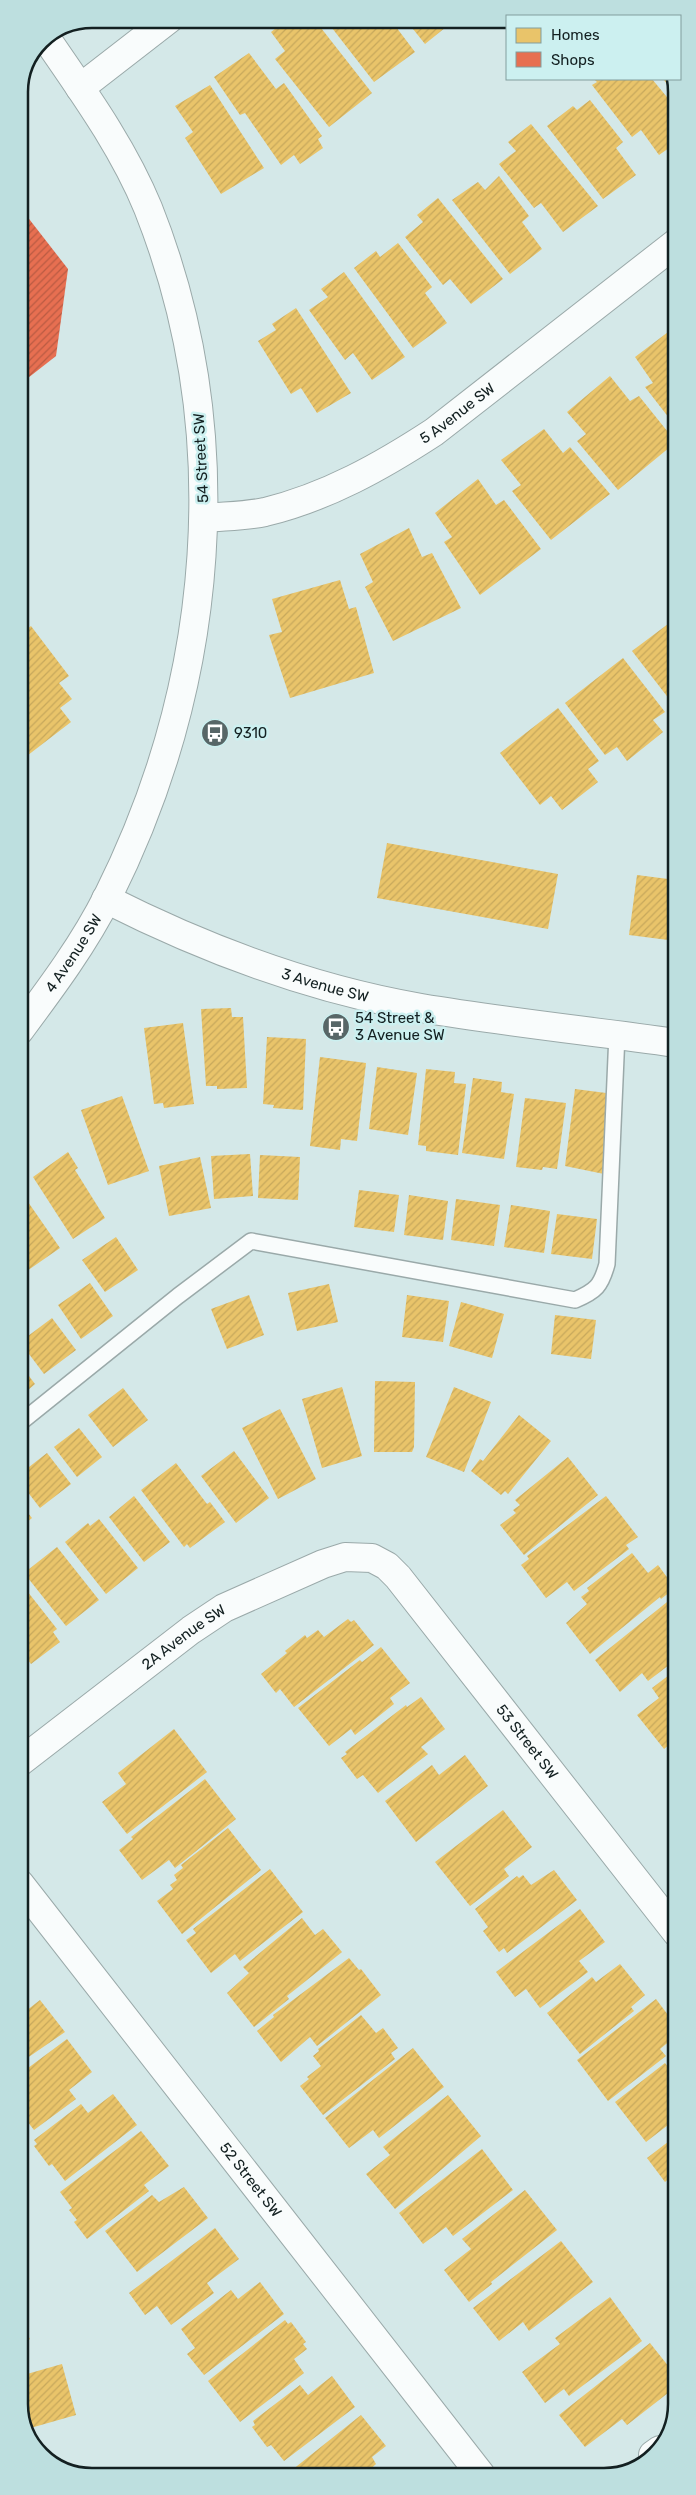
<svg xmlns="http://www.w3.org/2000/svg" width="696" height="2495" font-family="Rubik,sans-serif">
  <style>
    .homes { fill: url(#homes-hatch) }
    .shops { fill: url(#shops-hatch) }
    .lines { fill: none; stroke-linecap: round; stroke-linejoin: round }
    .service-casing { stroke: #9aa9a9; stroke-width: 18 }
    .minor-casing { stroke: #9aa9a9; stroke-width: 30 }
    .tertiary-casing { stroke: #9aa9a9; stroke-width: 30 }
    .service { stroke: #f9fcfc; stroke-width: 15 }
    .minor { stroke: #f9fcfc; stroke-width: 28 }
    .tertiary { stroke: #f9fcfc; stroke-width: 28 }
    .labels { text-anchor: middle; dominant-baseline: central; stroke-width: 5; stroke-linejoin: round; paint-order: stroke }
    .street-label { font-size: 15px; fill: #132021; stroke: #ccf0f0 }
    .poi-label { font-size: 15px; fill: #132021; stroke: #ccf0f0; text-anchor: start }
    .rim { fill: none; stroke: #132021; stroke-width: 2.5 }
  </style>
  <defs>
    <pattern id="homes-hatch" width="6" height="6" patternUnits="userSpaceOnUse" patternTransform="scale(1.25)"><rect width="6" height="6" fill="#e9c46a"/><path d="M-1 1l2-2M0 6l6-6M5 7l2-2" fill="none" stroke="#c7a85c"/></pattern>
    <pattern id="shops-hatch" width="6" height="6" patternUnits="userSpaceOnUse" patternTransform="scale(1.25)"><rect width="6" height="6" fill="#e76f51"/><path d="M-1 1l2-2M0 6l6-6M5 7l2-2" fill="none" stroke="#ba5b43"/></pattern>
  </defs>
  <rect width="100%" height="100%" fill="#d4e8e8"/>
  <!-- homes -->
  <path class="homes" d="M288 19H314L372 93 329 127 275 59 285 51 271 32Z
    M325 19H390L415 52 374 82Z
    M405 19H456L425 44Z
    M249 53 276 89 284 83 322 136 318 139 323 148 300 164 294 155 281 165 245 113 240 115 214 77Z
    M594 79H652L676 108V143L659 155 641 130 632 137 592 85 597 82Z
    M663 79H676V95Z
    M210 85 264 168 221 194 185 138 193 132 175 106Z
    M590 100 623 142 616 148 636 175 603 199 547 126 573 106 577 110Z
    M531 124 598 206 563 232 541 203 534 208 499 164 516 151 508 142Z
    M499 176 529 216 522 222 542 249 510 274 452 200 478 182 485 190Z
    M438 198 503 279 471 304 450 279 443 285 405 237 423 222 417 215Z
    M398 243 432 287 425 293 447 323 413 348 354 268 376 251 380 257Z
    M344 272 405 357 372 380 353 353 345 360 309 310 328 297 321 289Z
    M296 308 351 393 317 413 301 388 291 394 258 341 276 330 272 324Z
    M676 326V427L645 387 653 383 635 357Z
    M610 376 630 401 639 396 676 442 618 490 577 441 586 434 567 412Z
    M544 429 563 453 570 447 610 494 551 540 512 491 521 485 501 460Z
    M478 479 496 505 504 500 541 549 480 595 444 542 452 537 435 513Z
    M409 528 422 557 432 553 461 608 393 641 365 587 373 582 360 554Z
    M340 580 349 609 356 607 374 673 290 698 269 635 282 632 272 599Z
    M676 618V701L673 704 632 651Z
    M31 626 69 676 59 683 72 699 60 708 71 722 19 762V635Z
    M623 658 665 712 653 720 663 732 627 761 617 747 605 755 565 703Z
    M558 708 599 761 588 769 598 782 562 810 551 796 540 805 500 753Z
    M387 843 558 874 548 929 377 898Z
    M637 875 676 880V941L629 935Z
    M231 1008 232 1017H243L247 1088 217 1089V1086H206L201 1009Z
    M183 1023 194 1104 164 1108 163 1103 154 1104 144 1028Z
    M267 1037 306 1039 303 1110 273 1108 274 1105 263 1104Z
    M320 1057 366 1063 357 1141 341 1139 340 1150 310 1146Z
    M377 1067 417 1073 408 1135 369 1129Z
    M426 1069 455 1072 454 1083 466 1084 458 1155 426 1151V1146L418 1145Z
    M473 1078 502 1082 501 1092 514 1094 504 1159 462 1153Z
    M575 1089 614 1094 604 1174 565 1166Z
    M122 1096 149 1171 108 1185 81 1110Z
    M525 1098 566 1103 557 1169 543 1167 542 1170 516 1167Z
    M68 1152 78 1168 75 1170 105 1218 73 1239 33 1177Z
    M250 1154 253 1196 214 1199 211 1156Z
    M260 1155 300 1157 298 1200 258 1198Z
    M200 1157 211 1208 169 1216 159 1166Z
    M19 1189 60 1248 24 1273 19 1266Z
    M359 1190 399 1195 394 1232 354 1227Z
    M409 1195 448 1201 443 1240 404 1235Z
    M456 1199 500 1205 494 1246 451 1240Z
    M511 1205 550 1211 544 1253 504 1247Z
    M557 1214 597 1219 592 1259 551 1254Z
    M116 1237 138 1270 105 1292 82 1260Z
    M19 1279 26 1287 20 1292V1284Z
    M90 1283 113 1316 81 1339 58 1305Z
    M329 1284 338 1322 297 1331 288 1293Z
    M249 1295 264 1335 227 1349 211 1309Z
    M407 1295 449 1301 443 1342 402 1337Z
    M461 1302 504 1314 492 1358 449 1346Z
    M555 1315 596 1320 591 1359 551 1354Z
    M52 1318 76 1350 44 1374 20 1342Z
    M20 1364 35 1384 20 1397Z
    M375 1381 415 1382 414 1447 412 1452H374Z
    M342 1387 362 1456 322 1468 302 1399Z
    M454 1387 491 1402 464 1472 426 1457Z
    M123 1388 148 1420 113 1447 88 1415Z
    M280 1409 316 1479 278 1499 242 1428Z
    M519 1415 551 1441 508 1494 505 1491 501 1495 471 1471 480 1459 483 1461Z
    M79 1428 102 1457 77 1477 54 1447Z
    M234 1451 269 1498 236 1523 201 1476Z
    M47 1453 71 1484 40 1508 20 1482V1474Z
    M568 1457 598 1495 524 1555 500 1525 516 1513 513 1510 520 1505 515 1500Z
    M176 1463 207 1504 210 1502 225 1522 190 1548 187 1544 184 1547 141 1490Z
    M134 1496 170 1542 144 1562 109 1517Z
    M606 1496 638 1537 626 1545 629 1549 574 1591 567 1582 546 1598 521 1565 529 1559 527 1556Z
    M20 1503 32 1518 20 1528Z
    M99 1519 138 1568 106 1594 65 1542 88 1523 90 1526Z
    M57 1547 99 1600 66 1626 24 1573Z
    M632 1553 648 1573 658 1565 675 1588 661 1599 660 1597 590 1654 566 1623 587 1604 581 1597 589 1591 587 1588Z
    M20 1582 57 1629 53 1632 60 1642 31 1664 20 1650Z
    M677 1594V1659L648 1681 642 1673 620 1692 595 1660Z
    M348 1619 351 1622 354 1620 374 1645 294 1707 280 1689 276 1693 261 1674 287 1653 285 1651 305 1635 307 1638 318 1630 324 1637Z
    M381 1647 410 1683 390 1698 394 1704 355 1735 351 1729 329 1746 298 1708 360 1660 362 1662Z
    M677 1669V1738L664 1749 637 1715 659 1698 652 1688Z
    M421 1697 445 1729 421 1747 428 1754 378 1793 363 1775 357 1779 341 1758 347 1754 345 1752 406 1705 407 1707Z
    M174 1729 207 1772 127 1834 102 1802 126 1784 118 1773Z
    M677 1747V1759L671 1751Z
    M465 1755 488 1786 416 1842 385 1801 432 1765 439 1775Z
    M205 1779 236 1819 175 1868 169 1860 142 1880 119 1850 133 1839 131 1837Z
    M503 1810 532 1847 504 1869 509 1876 470 1906 435 1862Z
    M228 1828 261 1870 182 1934 157 1901 173 1889 170 1885 177 1880 174 1875 183 1868 181 1865Z
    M270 1869 303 1912 240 1961 235 1954 211 1973 186 1940 196 1933 193 1929Z
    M554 1870 577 1900 507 1953 504 1948 499 1952 483 1931 488 1927 475 1909 517 1876 519 1878 523 1875 531 1885Z
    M580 1909 605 1942 579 1961 588 1972 540 2008 526 1989 515 1997 496 1972Z
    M302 1918 315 1935 323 1929 342 1952 287 1996 289 1999 254 2027 227 1993 249 1973 243 1967Z
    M349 1958 359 1970 361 1969 381 1995 317 2046 310 2037 281 2062 257 2031 274 2017 273 2015Z
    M620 1964 645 1995 631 2007 634 2011 580 2054 547 2013 592 1977 596 1982Z
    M656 1999 677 2027V2035L660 2049 666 2056 608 2101 577 2060Z
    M40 2000 65 2032 20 2063V2011L22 2014Z
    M361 2015 376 2033 383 2028 398 2048 391 2053 395 2059 323 2115 300 2086 309 2079 307 2077 321 2066 313 2056 319 2051 318 2049Z
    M67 2039 92 2072 69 2090 76 2099 34 2130 20 2112V2074Z
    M413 2048 444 2087 379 2138 373 2130 349 2148 325 2118Z
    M665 2063 672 2072 677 2069V2118L646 2142 615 2102Z
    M113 2094 137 2125 65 2181 52 2164 49 2166 34 2146 37 2144 34 2140 81 2104 88 2113Z
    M448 2095 481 2136 395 2209 366 2174 390 2155 383 2147Z
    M141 2131 169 2166 144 2185 149 2191 87 2239 74 2222 77 2220 69 2210 72 2208 60 2192Z
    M677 2135V2175L675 2173 665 2182 647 2158Z
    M482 2149 513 2190 453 2236 446 2227 423 2244 399 2213Z
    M184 2187 208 2218 137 2272 105 2231 152 2195 159 2202Z
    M525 2190 557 2230 491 2282 492 2284 469 2302 444 2270 471 2249 462 2239Z
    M215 2228 239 2259 207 2283 214 2293 171 2325 157 2306 145 2315 129 2293Z
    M561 2241 593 2282 529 2331 523 2322 499 2341 473 2308Z
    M260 2282 284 2314 204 2375 187 2354 195 2348 181 2329 231 2290 238 2299Z
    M610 2297 642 2341 569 2396 564 2389 545 2403 522 2372 560 2344 555 2338Z
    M285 2320 288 2324 291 2322 306 2342 303 2344 307 2349 294 2359 304 2373 240 2422 208 2381Z
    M20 2322 30 2339 20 2345Z
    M650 2343 677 2377V2386L627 2425 622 2419 585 2447 559 2415Z
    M62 2364 76 2415 27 2429 20 2418V2376Z
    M332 2376 355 2407 284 2461 271 2445 267 2447 252 2427 255 2425 253 2421 300 2385 308 2395Z
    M361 2415 386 2446 372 2457 376 2464 364 2475 297 2476 292 2470Z
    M407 2470 410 2475H400Z"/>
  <!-- shops -->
  <path class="shops" d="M19 206 68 269 56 356 19 385Z"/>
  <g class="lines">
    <!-- service casing -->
    <g class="service-casing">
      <path id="service" d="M20 1423 178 1296 251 1241 575 1300C596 1291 601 1286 607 1264L617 1034"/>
    </g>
    <!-- minor casing -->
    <g class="minor-casing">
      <g id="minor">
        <path d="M80 88 169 19"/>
        <path id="s1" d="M204 518C224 516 246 516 265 512 327 497 382 466 434 432L676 243"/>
        <path id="s2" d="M20 1762 191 1630 224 1608 323 1564 345 1557 372 1558 387 1566 398 1577 677 1933"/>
        <path id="s3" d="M20 1884 481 2475"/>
        <path d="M653 2455 660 2450"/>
      </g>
    </g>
    <!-- tertiary casing -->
    <g class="tertiary-casing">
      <g id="tertiary">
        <path id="s4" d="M106 899C205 949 311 989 421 1008 505 1022 591 1031 676 1043"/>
        <path id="s5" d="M19 1031C51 988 84 944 108 896 215 682 237 432 148 208 123 147 83 92 46 38"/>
      </g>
    </g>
    <!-- service -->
    <use href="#service" class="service"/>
    <!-- minor -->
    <use href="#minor" class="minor"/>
    <!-- tertiary -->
    <use href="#tertiary" class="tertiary"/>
  </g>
  <!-- icons -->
  <defs>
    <g id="bus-disc" transform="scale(1.4375)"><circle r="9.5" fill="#576667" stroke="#ccf0f0"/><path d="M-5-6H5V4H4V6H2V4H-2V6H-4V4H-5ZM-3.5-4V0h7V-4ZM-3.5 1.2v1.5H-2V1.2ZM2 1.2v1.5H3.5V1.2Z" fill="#fff"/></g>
  </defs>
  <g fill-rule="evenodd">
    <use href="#bus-disc" x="215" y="733"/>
    <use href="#bus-disc" x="336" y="1027"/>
  </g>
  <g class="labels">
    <!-- street labels -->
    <g class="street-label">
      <text stroke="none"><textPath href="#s1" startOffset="279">5 Avenue SW</textPath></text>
      <text transform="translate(201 458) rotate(-93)">54 Street SW</text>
      <text stroke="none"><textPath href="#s5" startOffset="95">4 Avenue SW</textPath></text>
      <text stroke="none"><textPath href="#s4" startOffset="236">3 Avenue SW</textPath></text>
      <text stroke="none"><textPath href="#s2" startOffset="206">2A Avenue SW</textPath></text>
      <text stroke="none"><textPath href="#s2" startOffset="656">53 Street SW</textPath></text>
      <text stroke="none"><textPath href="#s3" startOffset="375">52 Street SW</textPath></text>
    </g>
    <!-- poi labels -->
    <g class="poi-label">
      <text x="234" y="733">9310</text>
      <text x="355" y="1018">54 Street &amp;<tspan x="355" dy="17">3 Avenue SW</tspan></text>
    </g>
  </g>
  <!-- crop -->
  <path d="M0 0H696V2495H0ZM92 28H604A64 64 0 0 1 668 92V2404A64 64 0 0 1 604 2468H92A64 64 0 0 1 28 2404V92A64 64 0 0 1 92 28Z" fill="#bddfdf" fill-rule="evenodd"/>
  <path class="rim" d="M92 28H604A64 64 0 0 1 668 92V2404A64 64 0 0 1 604 2468H92A64 64 0 0 1 28 2404V92A64 64 0 0 1 92 28Z"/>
  <!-- legend -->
  <rect x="506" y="15" width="175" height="65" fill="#ccf0f0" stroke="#829d9d"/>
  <rect x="516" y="28" width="25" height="15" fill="#e9c46a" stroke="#829d9d"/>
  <text x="551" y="40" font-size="15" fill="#132021">Homes</text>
  <rect x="516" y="52" width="25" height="15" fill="#e76f51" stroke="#829d9d"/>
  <text x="551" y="65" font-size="15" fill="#132021">Shops</text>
</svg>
